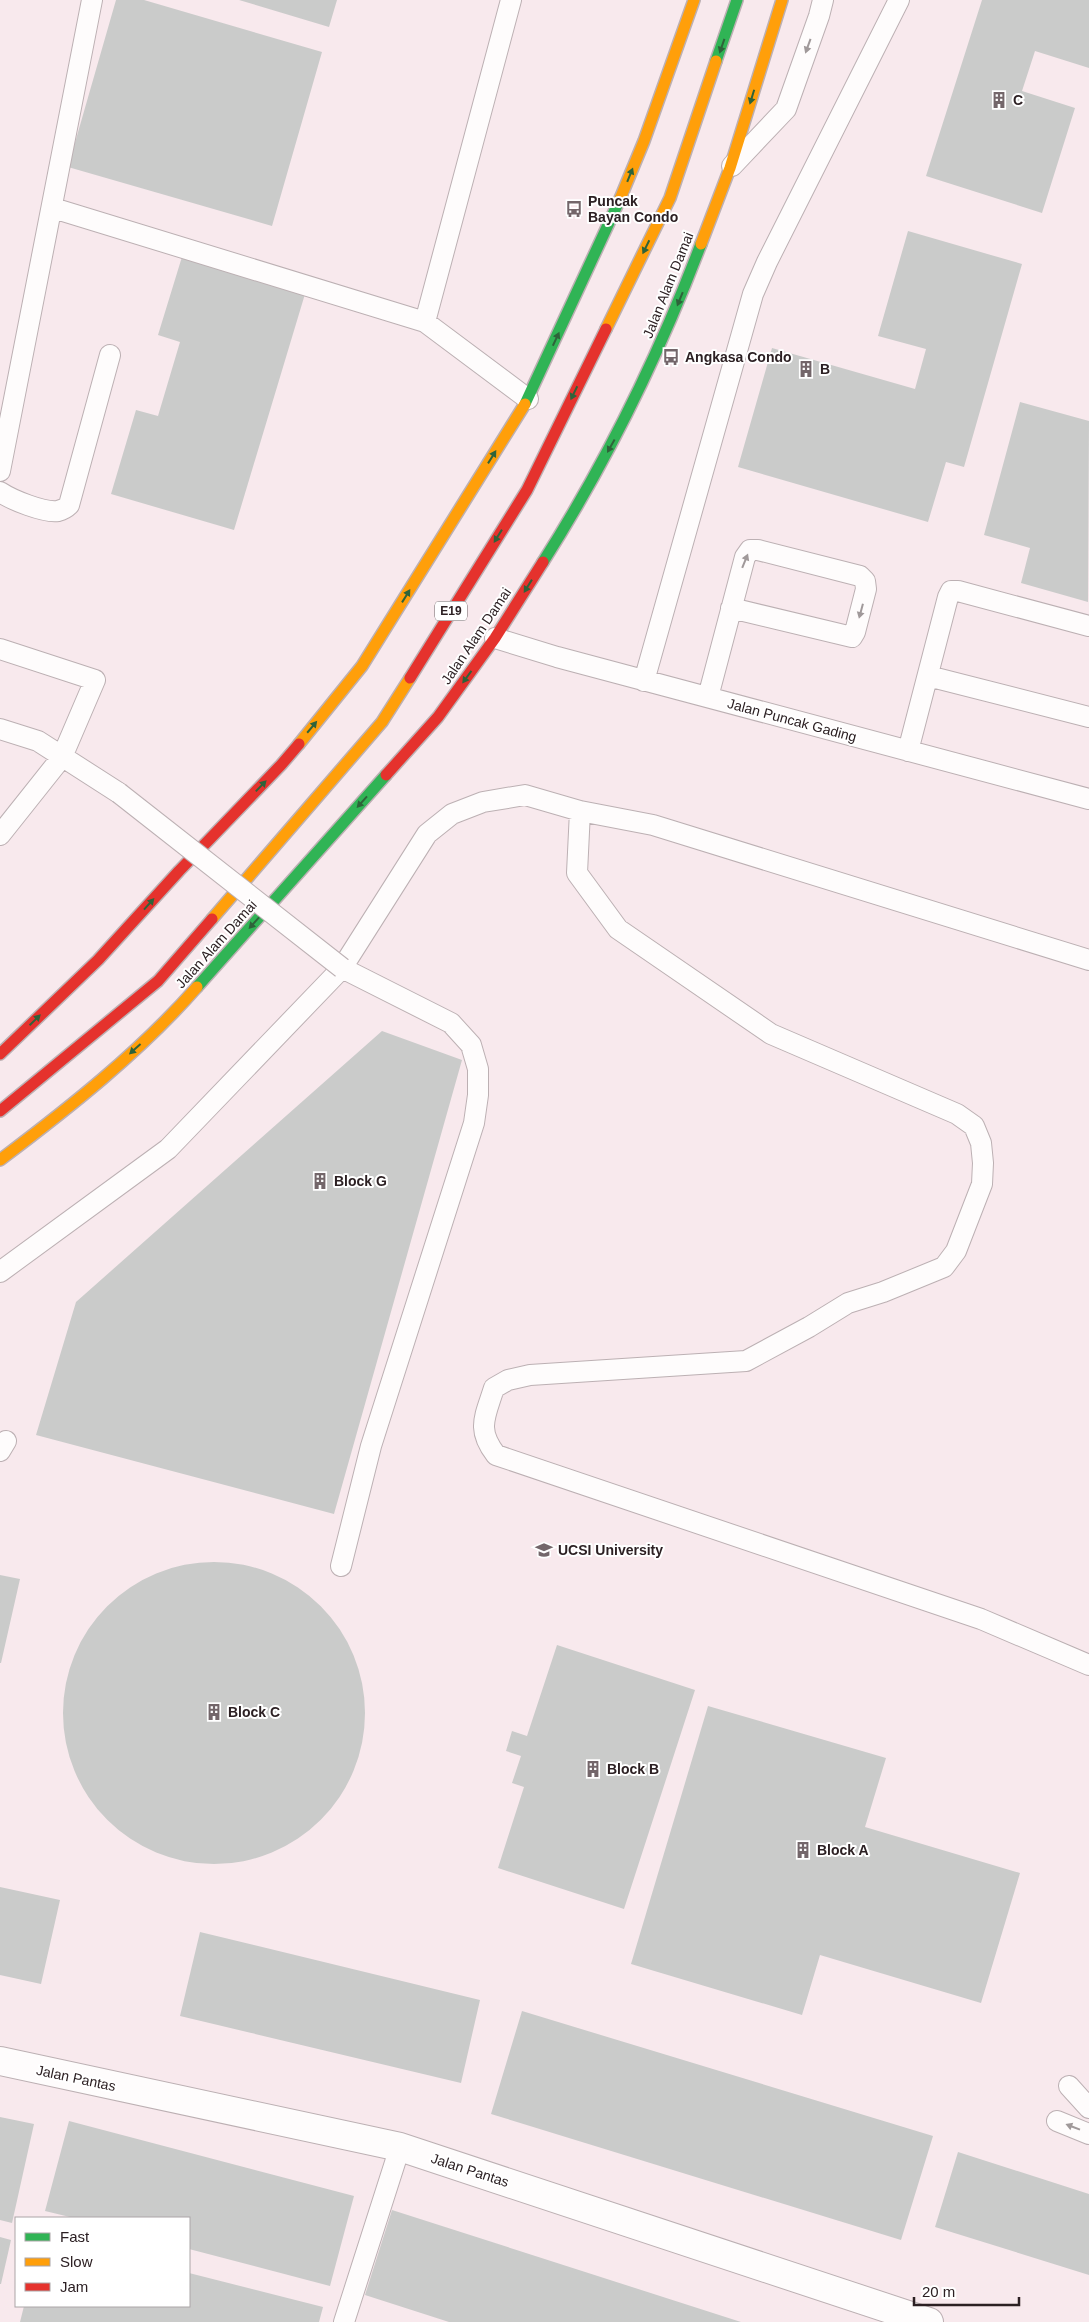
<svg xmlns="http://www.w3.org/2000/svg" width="1089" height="2322" font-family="Arial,sans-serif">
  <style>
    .building { fill: #cacbca }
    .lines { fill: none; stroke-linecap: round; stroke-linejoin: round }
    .lane-casing { stroke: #bcb0b3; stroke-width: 22 }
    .street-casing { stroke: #bcb0b3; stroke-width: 30 }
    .fast-casing { stroke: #bcb0b3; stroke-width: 14 }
    .slow-casing { stroke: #bcb0b3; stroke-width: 14 }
    .jam-casing { stroke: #bcb0b3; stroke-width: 14 }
    .lane { stroke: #fefcfc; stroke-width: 20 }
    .street { stroke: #fefcfc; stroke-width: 28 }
    .fast { stroke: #30b455; stroke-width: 11 }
    .slow { stroke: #ff9f0a; stroke-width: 11 }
    .jam { stroke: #e5322d; stroke-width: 11 }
    .lane-bridge-casing { stroke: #bcb0b3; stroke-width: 22; stroke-linecap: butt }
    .lane-bridge { stroke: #fefcfc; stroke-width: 20 }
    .oneway { fill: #2e633a }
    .oneway2 { fill: #a0999a }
    .labels { text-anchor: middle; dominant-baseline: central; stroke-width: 4; stroke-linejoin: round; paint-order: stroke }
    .shield { fill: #fff; stroke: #6b6365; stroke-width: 1 }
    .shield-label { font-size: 12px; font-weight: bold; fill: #2c2023 }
    .poi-label { font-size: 14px; font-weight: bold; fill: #2c2023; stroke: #fff; text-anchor: start }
    .street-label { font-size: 14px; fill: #2c2023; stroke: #fff }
  </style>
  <rect width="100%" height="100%" fill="#f8e9ed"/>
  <!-- building -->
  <path class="building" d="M116 0H144L322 52 272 226 68 167Z
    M239 0H337L329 27Z
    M982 0H1089V68L1035 51 1022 91 1075 108 1042 213 926 176Z
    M908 231 1022 264 964 467 946 462 928 522 738 467 772 348 915 389 926 349 878 336Z
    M185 247 308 284 234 530 111 494 136 410 158 416 180 342 158 335Z
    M1020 402 1089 421 1088 602 1021 583 1030 548 984 535Z
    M382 1031 462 1060 334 1514 36 1435 76 1302Z
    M63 1713a151 151 0 1 1 302 0a151 151 0 1 1-302 0Z
    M0 1575 20 1579 1 1663H0Z
    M557 1645 695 1690 624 1909 498 1868 524 1787 512 1783 521 1756 506 1751 512 1731 527 1736Z
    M708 1706 886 1758 865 1827 1020 1873 981 2003 820 1955 802 2015 631 1964Z
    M0 1887 60 1900 41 1984 0 1975Z
    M200 1932 480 2000 461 2083 180 2016Z
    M522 2011 933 2136 901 2240 491 2114Z
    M0 2117 34 2124 12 2223 0 2220Z
    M69 2121 354 2196 330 2286 189 2249V2218H74L45 2211Z
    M958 2152 1089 2194V2275L935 2227Z
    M392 2210 741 2322H449L365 2295Z
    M0 2237 11 2240 1 2284H0Z
    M189 2273 323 2307 319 2322H20L24 2306H189Z"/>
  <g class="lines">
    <!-- lane casing -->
    <g class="lane-casing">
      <path id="lane" d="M732 166 786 109 819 16 823 0
        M53 208 425 322 528 399
        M425 322 511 0
        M0 471 92 0
        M0 492C12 500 44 513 58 511 62 510 66 508 69 505L110 355
        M495 638 557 657 1089 799
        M0 649 95 680 62 757 0 835
        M928 676 1089 717
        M644 681 753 294 767 262 899 0
        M708 697 745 557 750 550H758L860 576 865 581 866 589 855 632 852 637 731 608
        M0 729 38 741 119 793
        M908 751 948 597 951 591H958L1089 626
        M580 811 577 873 618 929 771 1034 957 1114 974 1126 981 1143 983 1163 982 1184 956 1251 944 1267 883 1292 848 1303 809 1327 746 1361 530 1375 508 1380 494 1388C485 1417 476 1429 496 1455L981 1619 1089 1665
        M0 1272 168 1149 342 968 427 834 452 814 483 802 525 795 580 811 653 825 1089 960
        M0 1451 6 1441
        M341 1566 371 1446 474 1123 478 1095V1069L471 1045 451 1023 342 968
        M1069 2086 1089 2108
        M1057 2121 1089 2134
        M344 2322 400 2147"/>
    </g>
    <!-- street casing -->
    <g class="street-casing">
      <path id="street" d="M0 2061 400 2147 929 2322"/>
    </g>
    <!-- fast casing -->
    <g class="fast-casing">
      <path id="fast" d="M716 61 737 0
        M525 404 620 199
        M543 562C607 461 659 355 701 244
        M197 987 386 775"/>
    </g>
    <!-- slow casing -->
    <g class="slow-casing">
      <path id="slow" d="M620 199 644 141 694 0
        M701 244 730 168 782 0
        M606 329 670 198 716 61
        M299 744 362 666 525 404
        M212 919 382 722 410 678
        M0 1160C69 1108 140 1052 197 987"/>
    </g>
    <!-- jam casing -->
    <g class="jam-casing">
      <path id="jam" d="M410 678 527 490 606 329
        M386 775 438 717 495 638 543 562
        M0 1054 98 960 179 871 281 765 299 744
        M0 1111 158 981 212 919"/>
    </g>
    <!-- lane -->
    <use href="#lane" class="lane"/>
    <!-- street -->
    <use href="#street" class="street"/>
    <!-- fast -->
    <use href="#fast" class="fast"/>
    <!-- slow -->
    <use href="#slow" class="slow"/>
    <!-- jam -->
    <use href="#jam" class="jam"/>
    <!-- lane-bridge casing -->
    <g class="lane-bridge-casing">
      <path id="lane-bridge" d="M119 793 342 968"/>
    </g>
    <!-- lane-bridge -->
    <use href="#lane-bridge" class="lane-bridge"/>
  </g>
  <!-- one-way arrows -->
  <defs><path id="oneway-solid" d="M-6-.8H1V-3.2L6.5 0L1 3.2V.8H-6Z" transform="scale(1.25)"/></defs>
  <g class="oneway">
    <use href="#oneway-solid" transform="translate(722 46) rotate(109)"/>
    <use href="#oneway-solid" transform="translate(752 97) rotate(107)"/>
    <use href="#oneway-solid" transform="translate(630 175) rotate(-68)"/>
    <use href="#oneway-solid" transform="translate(646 247) rotate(116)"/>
    <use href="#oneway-solid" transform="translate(680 299) rotate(112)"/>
    <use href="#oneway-solid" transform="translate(556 339) rotate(-65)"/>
    <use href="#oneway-solid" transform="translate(574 393) rotate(116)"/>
    <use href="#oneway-solid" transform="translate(611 446) rotate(119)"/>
    <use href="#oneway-solid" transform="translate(492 457) rotate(-58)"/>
    <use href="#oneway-solid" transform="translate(498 536) rotate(122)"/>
    <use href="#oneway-solid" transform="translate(528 586) rotate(122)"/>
    <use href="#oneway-solid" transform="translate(406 596) rotate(-58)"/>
    <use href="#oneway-solid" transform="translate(467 677) rotate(126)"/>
    <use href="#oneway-solid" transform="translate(312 727) rotate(-50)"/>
    <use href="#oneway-solid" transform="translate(261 786) rotate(-46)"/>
    <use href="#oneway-solid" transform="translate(362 802) rotate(132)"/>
    <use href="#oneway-solid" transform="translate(149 904) rotate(-48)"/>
    <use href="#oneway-solid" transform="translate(254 923) rotate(132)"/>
    <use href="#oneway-solid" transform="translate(35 1020) rotate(-44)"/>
    <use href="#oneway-solid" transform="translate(135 1049) rotate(138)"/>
  </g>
  <g class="oneway2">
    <use href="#oneway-solid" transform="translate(808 46) rotate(110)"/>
    <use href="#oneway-solid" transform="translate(745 561) rotate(-68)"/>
    <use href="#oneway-solid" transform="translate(861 611) rotate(105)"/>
    <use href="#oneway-solid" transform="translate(1073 2127) rotate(-159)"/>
  </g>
  <!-- icons -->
  <defs>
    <g id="building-bare" transform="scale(1.35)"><path d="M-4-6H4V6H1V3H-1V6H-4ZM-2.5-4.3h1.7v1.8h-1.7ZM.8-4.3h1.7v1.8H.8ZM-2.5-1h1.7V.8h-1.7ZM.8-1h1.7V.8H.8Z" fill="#73666a" stroke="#fff" stroke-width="2.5" paint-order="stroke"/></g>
    <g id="bus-bare" transform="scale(1.35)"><path d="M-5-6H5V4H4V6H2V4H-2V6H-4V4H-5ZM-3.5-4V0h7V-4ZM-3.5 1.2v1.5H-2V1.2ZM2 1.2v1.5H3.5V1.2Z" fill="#73666a" stroke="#fff" stroke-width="2.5" paint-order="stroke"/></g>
    <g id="university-bare" transform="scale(1.35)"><path d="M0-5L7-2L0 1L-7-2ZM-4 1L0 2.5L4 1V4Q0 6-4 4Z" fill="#73666a" stroke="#fff" stroke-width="2.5" paint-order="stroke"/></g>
  </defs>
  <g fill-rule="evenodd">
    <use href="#building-bare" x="999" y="100"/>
    <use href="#bus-bare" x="574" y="209"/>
    <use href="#bus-bare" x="671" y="357"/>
    <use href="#building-bare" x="806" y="369"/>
    <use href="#building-bare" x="320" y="1181"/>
    <use href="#university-bare" x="544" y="1550"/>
    <use href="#building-bare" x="214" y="1712"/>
    <use href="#building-bare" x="593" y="1769"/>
    <use href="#building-bare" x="803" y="1850"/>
  </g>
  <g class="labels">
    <!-- shield labels -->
    <rect class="shield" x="435" y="601.5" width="32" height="19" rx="4"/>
    <g class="shield-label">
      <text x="451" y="611">E19</text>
    </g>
    <!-- poi labels -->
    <g class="poi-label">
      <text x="1013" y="100">C</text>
      <text x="588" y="201">Puncak<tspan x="588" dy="16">Bayan Condo</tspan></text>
      <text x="685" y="357">Angkasa Condo</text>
      <text x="820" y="369">B</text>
      <text x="334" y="1181">Block G</text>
      <text x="558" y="1550">UCSI University</text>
      <text x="228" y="1712">Block C</text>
      <text x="607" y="1769">Block B</text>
      <text x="817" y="1850">Block A</text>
    </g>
    <!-- street labels -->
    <g class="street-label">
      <text transform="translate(668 285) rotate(-68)">Jalan Alam Damai</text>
      <text transform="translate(476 636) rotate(-56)">Jalan Alam Damai</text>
      <text transform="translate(792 720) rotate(15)">Jalan Puncak Gading</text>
      <text transform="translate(216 944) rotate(-48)">Jalan Alam Damai</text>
      <text transform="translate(76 2078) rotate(12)">Jalan Pantas</text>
      <text transform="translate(470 2170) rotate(18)">Jalan Pantas</text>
    </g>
  </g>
  <!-- legend -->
  <rect x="15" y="2217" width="175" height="90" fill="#ffffff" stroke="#aba6a7"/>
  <rect x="25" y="2233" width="25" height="8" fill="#30b455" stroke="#aba6a7"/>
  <text x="60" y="2242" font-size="15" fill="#2c2023">Fast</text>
  <rect x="25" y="2258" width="25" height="8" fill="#ff9f0a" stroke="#aba6a7"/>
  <text x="60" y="2267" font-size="15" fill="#2c2023">Slow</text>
  <rect x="25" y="2283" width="25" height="8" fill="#e5322d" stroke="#aba6a7"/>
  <text x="60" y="2292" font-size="15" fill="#2c2023">Jam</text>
  <!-- scale -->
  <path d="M914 2297v8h105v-8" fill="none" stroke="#2c2023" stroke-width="2.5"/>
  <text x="922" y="2297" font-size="15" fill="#2c2023" stroke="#ffffff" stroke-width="4" paint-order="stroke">20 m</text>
</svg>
